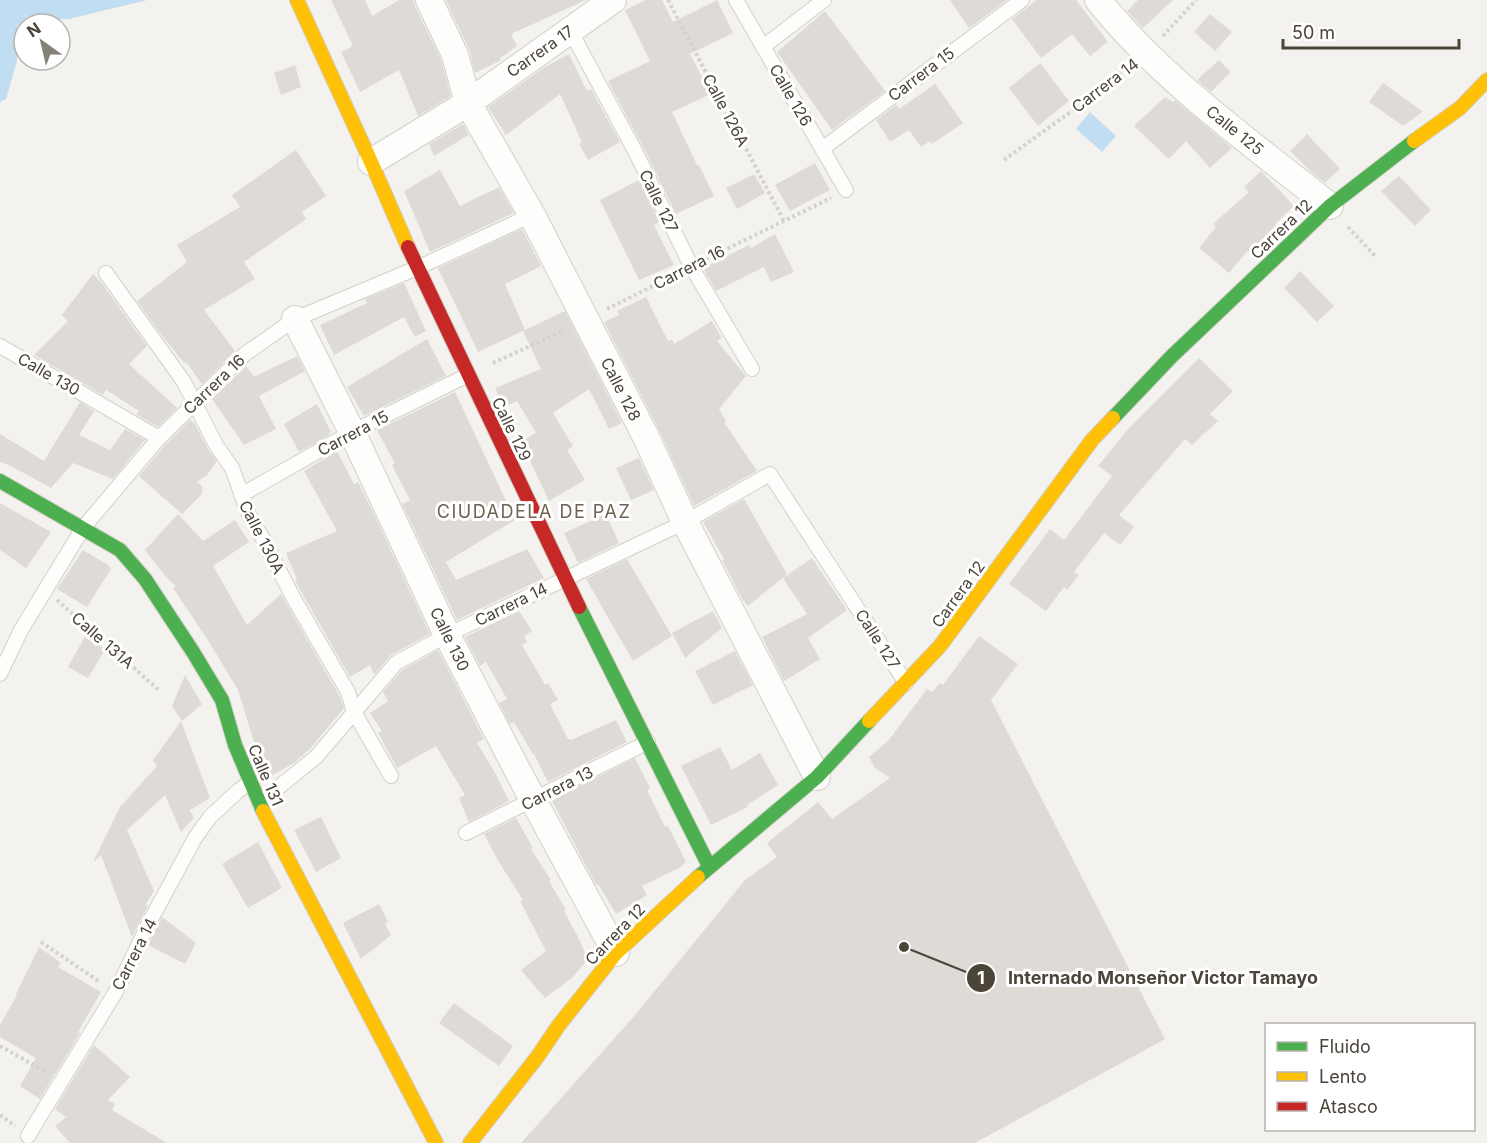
<svg xmlns="http://www.w3.org/2000/svg" width="1487" height="1143" font-family="Inter,sans-serif">
  <style>
    .water { fill: #c0ddf1 }
    .building { fill: #dedbd6 }
    .lines { fill: none; stroke-linecap: round; stroke-linejoin: round }
    .lane-casing { stroke: #d2d0cb; stroke-width: 16 }
    .street-casing { stroke: #d2d0cb; stroke-width: 28 }
    .fast-casing { stroke: #d3cfc5; stroke-width: 16 }
    .slow-casing { stroke: #d3cfc5; stroke-width: 16 }
    .jam-casing { stroke: #d3cfc5; stroke-width: 16 }
    .path { stroke: #d3d2cc; stroke-width: 4; stroke-dasharray: 3 3; stroke-linecap: butt }
    .lane { stroke: #fdfdfc; stroke-width: 14 }
    .street { stroke: #fdfdfc; stroke-width: 26 }
    .fast { stroke: #4caf50; stroke-width: 14 }
    .slow { stroke: #ffc107; stroke-width: 14 }
    .jam { stroke: #c62828; stroke-width: 14 }
    .labels { text-anchor: middle; dominant-baseline: central; stroke-width: 6; stroke-linejoin: round; paint-order: stroke }
    .street-label { font-size: 16px; fill: #4b4439; stroke: #fff }
    .neighbourhood-label { font-size: 18px; letter-spacing: 1.5px; fill: #6e6250; stroke: #fff }
    .leader { fill: none; stroke: #4b4439; stroke-width: 2 }
    .callout-dot { fill: #4b4439; stroke: #fff; stroke-width: 2 }
    .mark-label { font-size: 18px; text-anchor: middle; font-weight: bold; fill: #fff }
    .callout-label { font-size: 18px; text-anchor: middle; font-weight: bold; fill: #4b4439; stroke: #fff; stroke-width: 6; stroke-linejoin: round; paint-order: stroke }
  </style>
  <rect width="100%" height="100%" fill="#f4f2ee"/>
  <!-- water -->
  <path class="water" d="M0 0H147L69 19H43L28 16 17 26V61L6 99 0 102Z
    M1090 112 1116 136 1102 152 1076 129Z"/>
  <!-- building -->
  <path class="building" d="M331 0H365L372 16 399 0H414L415 6 441 60 451 96 418 116 399 70 360 92 341 52 353 46Z
    M447 0H586L511 34 517 46 500 58 501 60 475 73 469 49 446 1Z
    M646 0H662L673 22 717 0 733 33 690 54 711 94 672 112 697 165H699L714 196 676 214 643 147 608 81 650 61 625 10Z
    M950 0H1007L969 28Z
    M1037 0H1076L1108 42 1090 56 1072 34 1041 58 1012 19Z
    M1138 0H1173L1143 28 1127 11Z
    M825 11 885 91 832 130 777 52Z
    M1210 14 1232 32 1215 51 1194 32Z
    M569 54 587 91 591 89 620 142 588 160 579 144 582 142 560 94 506 135 488 107 545 67Z
    M1219 60 1231 72 1211 92 1197 80Z
    M1040 63 1069 101 1038 126 1009 88Z
    M295 65 301 87 281 95 274 73Z
    M1383 83 1422 111 1421 113 1403 126 1369 102Z
    M935 84 963 123 932 144 930 141 921 147 909 130 890 142 876 120 896 105 899 109Z
    M1165 97 1173 102 1175 100 1232 148 1210 168 1186 141 1169 159 1134 126Z
    M463 124 469 135 434 156 429 144Z
    M1307 134 1340 169 1325 183 1309 170 1290 151Z
    M296 150 326 196 302 212 306 219 244 262 255 279 204 310 235 351 202 384 186 362 184 363 160 333 137 301 187 262 177 245 240 207 232 195Z
    M815 163 830 190 790 211 775 185Z
    M440 170 460 206 499 187 514 213 430 252 404 191Z
    M1261 171 1294 206 1275 224 1276 225 1250 253 1247 251 1229 273 1199 248 1216 227 1213 224 1249 192 1244 187Z
    M754 174 765 193 737 209 726 188Z
    M1399 176 1431 210 1415 226 1381 191Z
    M639 180 660 222 654 225 674 265 639 280 600 200Z
    M522 229 541 266 505 284 525 330 565 311 622 423 609 429 589 389 553 413 573 446 567 450 585 480 549 501 521 442 536 433 517 401 504 407 495 388 541 369 523 331 478 352 438 268Z
    M775 234 794 272 771 282 764 267 716 291 703 268 749 245 751 248Z
    M1300 271 1334 306 1317 322 1284 288Z
    M93 274 101 282 147 346 129 364 177 408 158 427 136 414 139 411 106 390 103 395 34 355 68 321 62 315Z
    M404 283 426 331 415 337 404 317 334 355 320 325 367 303 365 299Z
    M646 297 668 341 672 339 674 344 712 321 722 338 717 341 746 376 719 409 726 421 724 422 757 471 694 506 659 430 604 322 619 315 617 311Z
    M427 339 446 376 364 416 347 387Z
    M297 356 305 371 259 396 276 429 244 445 212 399 246 366 254 377Z
    M1199 358 1233 391 1210 414 1218 421 1192 445 1185 439 1119 515 1134 527 1120 545 1104 533 1074 572 1079 575 1067 590 1064 587 1046 611 1009 584 1050 529 1064 540 1112 476 1098 466 1129 428Z
    M455 392 515 520 446 562 456 580 527 549 544 578 457 620 402 504 410 500 392 465 395 464 377 430Z
    M80 402 94 411 79 435 110 450 125 429 145 440 113 479 73 463 51 488 9 465 0 462V434L44 461Z
    M317 404 331 432 329 433V435L299 452 284 424Z
    M190 420 195 424 208 449 217 461 207 475 197 482 202 486V494L182 514 139 476 166 444Z
    M337 451 354 484 358 482 373 512 430 634 391 655 374 675 370 665 350 677 295 581 297 579 286 553 337 531 304 471Z
    M639 458 654 490 631 500 616 468Z
    M744 499 787 574 748 606 742 599 722 560 724 559 703 522Z
    M0 503 51 532 26 568 0 550Z
    M178 514 203 541 235 520 249 542 213 566 247 625 281 594 340 697 344 708 310 749 294 763 269 777 253 739 238 690 209 642 173 588 176 586 166 577 145 550Z
    M606 514 619 543 578 563 564 533Z
    M83 550 108 565 111 569 87 607 57 589Z
    M812 558 847 610 808 638 820 659 784 681 762 637 807 614 783 578Z
    M627 559 672 636 633 661 586 579Z
    M519 611 532 631 524 636 527 642 522 645 545 685 548 683 558 700 550 704 568 739H570L571 740 616 720 627 742 548 782 534 754H533L514 722 510 724 499 703 507 699 486 662 480 666 465 637Z
    M713 611 722 628 685 658 672 633Z
    M87 633 105 650 88 678 68 667Z
    M979 636 1018 664 991 700 1165 1039 975 1143H521L636 1014 745 880 777 857 767 843 818 802 832 819 890 778 875 768 869 757 888 741 927 689 932 692 940 683 943 685Z
    M438 650 484 739 477 743 494 771 509 801 469 822 459 798 465 795 436 746 397 768 378 733 382 731 370 713 388 701 383 692 402 670Z
    M735 651 753 685 713 705 695 671Z
    M185 675 202 704 182 721 172 706Z
    M181 721 210 798 190 810 194 818 181 832 165 795 127 830 154 891 145 905 148 906 132 937 101 855 95 861 94 860 120 807 157 766 153 760Z
    M720 747 732 770 760 753 778 785 747 805 748 807 711 825 681 766Z
    M635 758 650 788 647 790 665 827 668 826 686 862 679 868 642 886 647 895 616 914 598 884 596 885 552 801 556 799V798Z
    M321 817 341 858 316 872 294 830Z
    M516 818 533 848 531 849 551 880 549 881 566 910 564 911 578 937 588 959 572 978 545 998 521 970 546 951 520 901 523 900 500 864 484 834Z
    M258 842 282 888 248 908 222 864Z
    M379 904 388 922 385 924 391 935 361 959 343 923Z
    M162 917 196 943 185 964 148 945Z
    M39 947 61 963 58 967 101 992 78 1032 80 1033 40 1099 20 1086 36 1058 0 1037V1025L17 995 16 994Z
    M454 1003 513 1046 499 1066 439 1023Z
    M94 1045 130 1077 108 1100 115 1104 112 1110 167 1143H70L55 1126 66 1117 55 1109Z"/>
  <g class="lines">
    <!-- lane casing -->
    <g class="lane-casing">
      <path id="lane" d="M736 0 846 190
        M570 30 635 151 691 266 752 369
        M763 47 824 0
        M822 149 1022 0
        M106 273 184 382 216 445 232 468 249 515 263 539 294 599 348 692 354 712 391 776
        M0 346 159 438
        M241 495 352 432 468 375
        M0 674 21 630 83 528 159 438 245 354 295 319 417 268 532 215
        M259 803 316 757 396 663 447 635 685 522 770 474 906 683
        M466 833 648 742
        M28 1136 115 993 149 923 195 838 210 817 238 791 250 782"/>
    </g>
    <!-- street casing -->
    <g class="street-casing">
      <path id="street" d="M429 0 455 55 468 103 532 215 646 437 685 522 817 777
        M1098 0C1161 79 1251 143 1330 206
        M371 162 468 103 613 0
        M295 319 352 432 447 635 533 800 616 953"/>
    </g>
    <!-- fast casing -->
    <g class="fast-casing">
      <path id="fast" d="M1113 418 1172 356 1330 206 1414 141
        M0 481 120 550 145 579 193 652 222 700 235 745 263 811
        M579 607 709 866
        M698 877 817 777 869 721"/>
    </g>
    <!-- slow casing -->
    <g class="slow-casing">
      <path id="slow" d="M297 0 371 162 408 247
        M1414 141 1460 108 1487 80
        M869 721 940 646 1092 440 1113 418
        M263 811 436 1143
        M470 1143 538 1056 559 1025 616 953 698 877"/>
    </g>
    <!-- jam casing -->
    <g class="jam-casing">
      <path id="jam" d="M408 247 579 607"/>
    </g>
    <!-- path -->
    <path class="path" d="M668 0 784 221
      M1163 36 1196 0
      M1004 160 1079 106 1128 67
      M1348 227 1376 257
      M706 259 831 198
      M607 309 675 275
      M493 363 565 330
      M57 600 160 691
      M41 942 100 982
      M0 1046 46 1072
      M0 1115 15 1126"/>
    <!-- lane -->
    <use href="#lane" class="lane"/>
    <!-- street -->
    <use href="#street" class="street"/>
    <!-- fast -->
    <use href="#fast" class="fast"/>
    <!-- slow -->
    <use href="#slow" class="slow"/>
    <!-- jam -->
    <use href="#jam" class="jam"/>
  </g>
  <g class="labels">
    <!-- street labels -->
    <g class="street-label">
      <text transform="translate(540 51) rotate(-35)">Carrera 17</text>
      <text transform="translate(921 74) rotate(-37)">Carrera 15</text>
      <text transform="translate(1105 85) rotate(-37)">Carrera 14</text>
      <text transform="translate(791 95) rotate(60)">Calle 126</text>
      <text transform="translate(726 110) rotate(62)">Calle 126A</text>
      <text transform="translate(1235 130) rotate(39)">Calle 125</text>
      <text transform="translate(659 201) rotate(64)">Calle 127</text>
      <text transform="translate(1281 229) rotate(-44)">Carrera 12</text>
      <text transform="translate(689 267) rotate(-27)">Carrera 16</text>
      <text transform="translate(49 374) rotate(30)">Calle 130</text>
      <text transform="translate(214 384) rotate(-44)">Carrera 16</text>
      <text transform="translate(621 389) rotate(63)">Calle 128</text>
      <text transform="translate(512 429) rotate(64)">Calle 129</text>
      <text transform="translate(353 433) rotate(-28)">Carrera 15</text>
      <text transform="translate(262 537) rotate(63)">Calle 130A</text>
      <text transform="translate(958 594) rotate(-54)">Carrera 12</text>
      <text transform="translate(511 604) rotate(-26)">Carrera 14</text>
      <text transform="translate(450 639) rotate(64)">Calle 130</text>
      <text transform="translate(878 639) rotate(57)">Calle 127</text>
      <text transform="translate(103 640) rotate(41)">Calle 131A</text>
      <text transform="translate(266 775) rotate(67)">Calle 131</text>
      <text transform="translate(557 788) rotate(-27)">Carrera 13</text>
      <text transform="translate(615 934) rotate(-46)">Carrera 12</text>
      <text transform="translate(134 954) rotate(-63)">Carrera 14</text>
    </g>
    <!-- neighbourhood labels -->
    <g class="neighbourhood-label">
      <text x="534" y="511">CIUDADELA DE PAZ</text>
    </g>
  </g>
  <!-- callouts -->
  <path class="leader" d="M904 947L981 978"/>
  <g class="callout-dot">
    <circle cx="904" cy="947" r="6"/>
    <circle cx="981" cy="978" r="15"/>
  </g>
  <g class="mark-label">
    <text x="981" y="984">1</text>
  </g>
  <g class="callout-label">
    <text x="1163" y="984">Internado Monseñor Victor Tamayo</text>
  </g>
  <!-- legend -->
  <rect x="1265" y="1023" width="210" height="108" fill="#ffffff" stroke="#b7b4b0" stroke-width="1.5"/>
  <rect x="1277" y="1042" width="30" height="9" fill="#4caf50" stroke="#b7b4b0" stroke-width="1.5"/>
  <text x="1319" y="1053" font-size="18" fill="#4b4439">Fluido</text>
  <rect x="1277" y="1072" width="30" height="9" fill="#ffc107" stroke="#b7b4b0" stroke-width="1.5"/>
  <text x="1319" y="1083" font-size="18" fill="#4b4439">Lento</text>
  <rect x="1277" y="1102" width="30" height="9" fill="#c62828" stroke="#b7b4b0" stroke-width="1.5"/>
  <text x="1319" y="1113" font-size="18" fill="#4b4439">Atasco</text>
  <!-- north arrow -->
  <g transform="translate(42 42) rotate(326)"><circle r="28" fill="#ffffff" stroke="#b7b4b0" stroke-width="1.5"/>
  <path d="M0-4.5L10 22L0 15L-10 22Z" fill="#868178"/>
  <text y="-9" font-size="16" font-weight="bold" text-anchor="middle" fill="#4b4439">N</text>
  </g>
  <!-- scale -->
  <path d="M1283 39v9h176v-9" fill="none" stroke="#4b4439" stroke-width="3"/>
  <text x="1292" y="39" font-size="18" fill="#4b4439" stroke="#ffffff" stroke-width="4.5" paint-order="stroke">50 m</text>
</svg>
